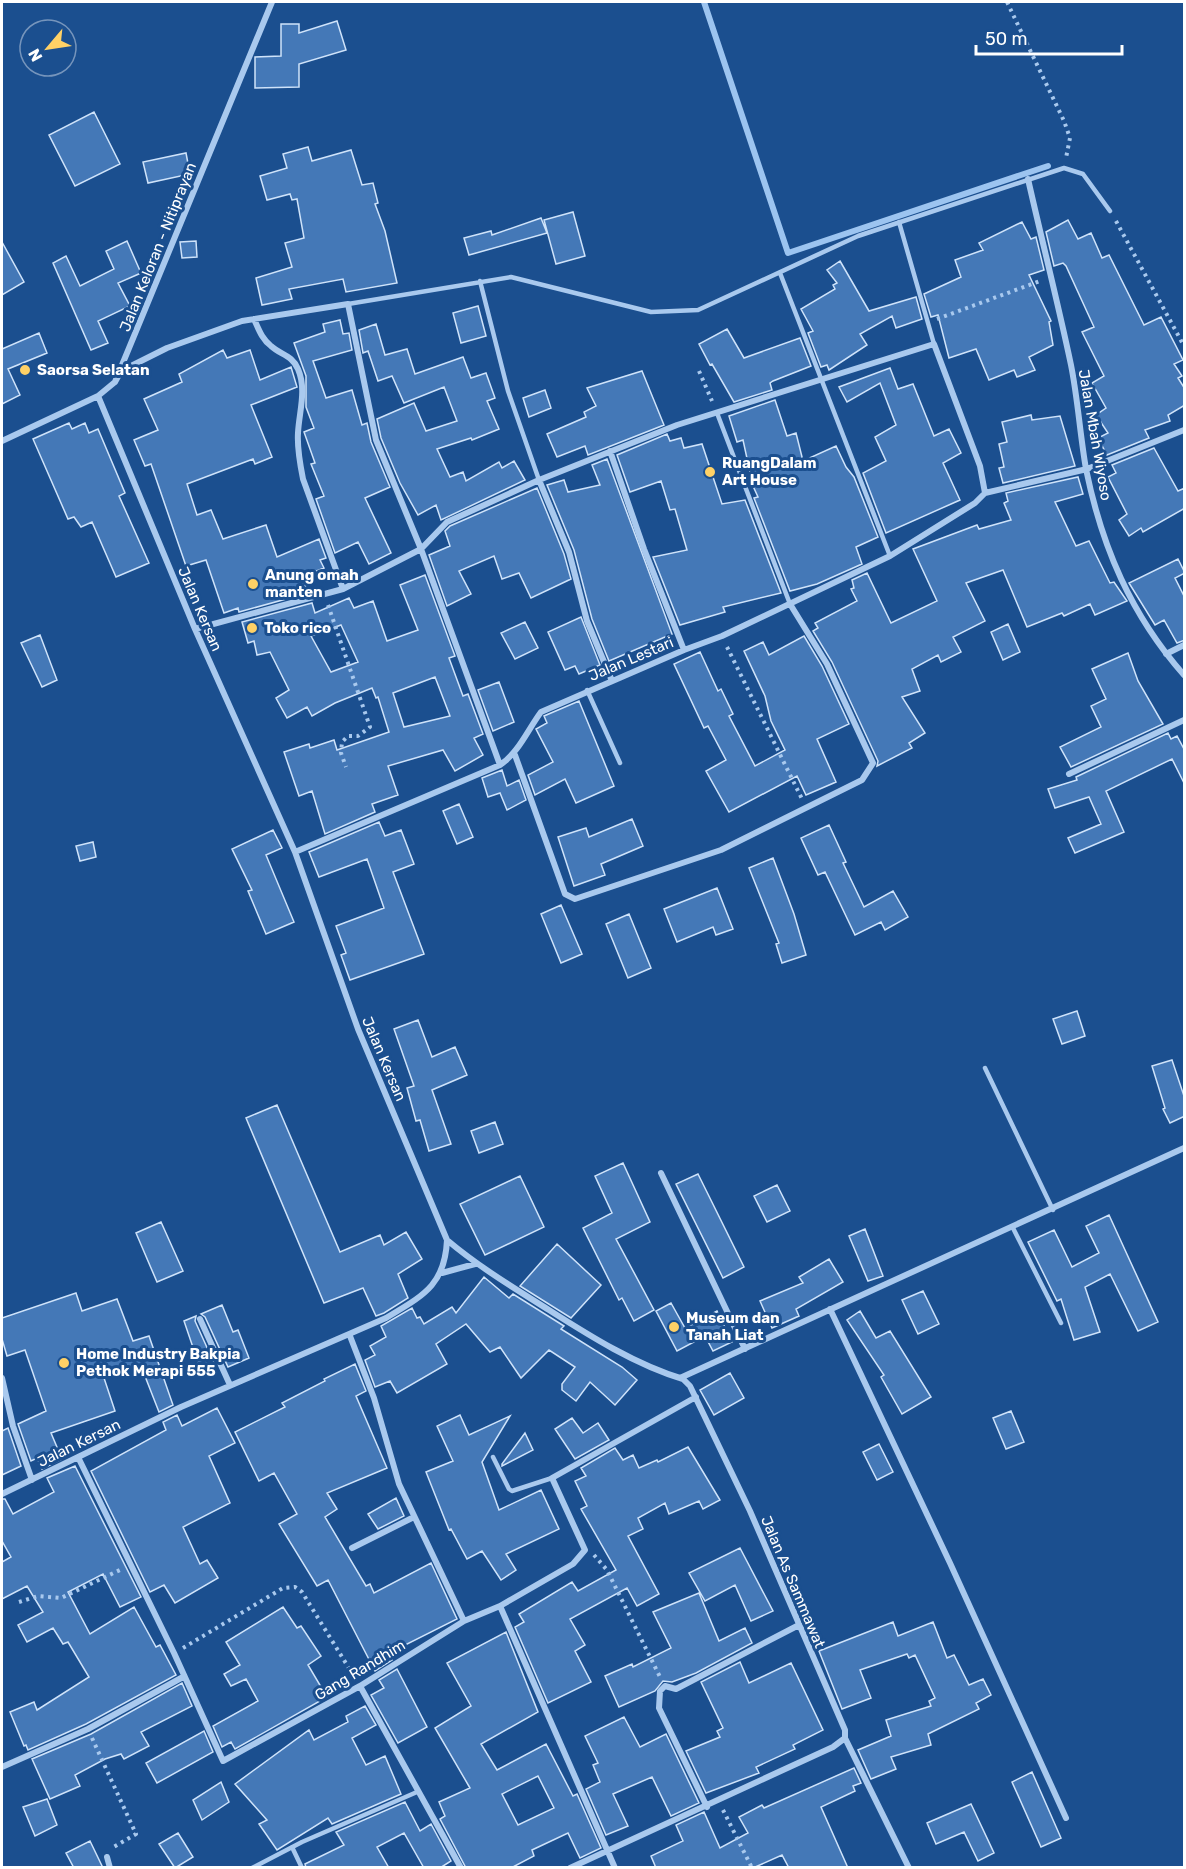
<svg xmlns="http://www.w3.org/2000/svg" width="1186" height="1869" font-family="Rubik,sans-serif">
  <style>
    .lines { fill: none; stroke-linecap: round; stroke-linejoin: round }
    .stream { stroke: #9cc4f0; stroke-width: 6 }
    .building { fill: #4478b7; stroke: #cfe3fa; stroke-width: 1.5; fill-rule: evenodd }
    .path { stroke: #a9c9ee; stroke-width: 4; stroke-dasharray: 3 4.5; stroke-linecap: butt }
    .lane { stroke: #a9c9ee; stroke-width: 4.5 }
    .street { stroke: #a9c9ee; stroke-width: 6 }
    .poi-dot { fill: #ffd166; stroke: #1b4f8f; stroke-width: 2 }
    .labels { text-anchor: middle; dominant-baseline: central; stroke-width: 6; stroke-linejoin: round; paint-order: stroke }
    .street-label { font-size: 15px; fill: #fff; stroke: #1b4f8f }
    .poi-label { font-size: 15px; font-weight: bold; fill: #fff; stroke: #1b4f8f; text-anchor: start }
  </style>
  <rect width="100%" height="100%" fill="#1b4f8f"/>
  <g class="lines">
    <!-- stream -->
    <path class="stream" d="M704 2 788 253 1048 166"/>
  </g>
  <!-- building -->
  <path class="building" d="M337 21 346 50 299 64V87L255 88V57L281 56V24H299V33Z
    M94 112 120 164 75 186 49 135Z
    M308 147 312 161 351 150 362 185 373 183 378 203 375 204 385 231 397 283 346 292 343 279 289 289 292 299 262 305 256 278 292 267 285 243 304 238 297 199 292 200 290 194 267 200 260 176 287 168 283 154Z
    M186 153 190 174 148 183 143 162Z
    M573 212 585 256 556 264 544 220Z
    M541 218 547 233 469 255 464 238 491 231 492 235Z
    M1068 220 1078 239 1091 233 1102 258 1109 255 1144 325 1161 317 1183 360 1174 364 1182 376 1178 378 1185 389V405L1168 415 1170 421 1145 430 1149 438 1107 455 1098 438 1108 433 1096 415 1106 408 1092 383 1104 376 1082 332 1094 327 1066 266 1063 263 1054 266 1046 232Z
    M1022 222 1031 239 1036 237 1044 270 1029 275 1051 321 1049 322 1053 345 1029 357 1035 370 1017 377 1014 370 989 380 976 349 949 358 938 315 931 317 924 294 961 277 955 260 983 250 979 243Z
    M127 241 141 273 118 283 130 306 98 321 108 343 91 350 53 263 66 256 80 286 114 269 106 251Z
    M196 241 197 257 182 258 180 242Z
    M2 242 24 282 2 295Z
    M840 261 869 311 916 297 922 319 896 328 892 316 860 334 867 345 829 370 827 365 821 367 808 333 813 331 801 309 835 289 833 285 837 283 827 270Z
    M478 306 486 336 461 343 453 313Z
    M340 320 343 334 349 333 352 350 313 361 326 398 352 390 362 425 367 423 371 442 390 487 365 498 391 553 369 564 358 542 335 553 316 499 324 496 311 464 315 463 304 432 314 428 306 407V376L294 343 325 332 323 324Z
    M376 324 385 355 407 349 415 374 463 357 471 378 486 373 495 398 487 401 499 429 472 440 471 438 437 449 450 477 463 472 466 481 499 462 502 468 514 461 525 480 441 520 436 505 418 515 400 483 381 438 377 419 414 403 426 431 457 421 444 387 404 403 392 376 378 381 368 351 363 353 359 330Z
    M727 329 744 358 800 338 811 366 773 381 770 383 772 390 734 402 712 364 710 365 699 344Z
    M39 333 47 353 8 369 20 395 2 404V349Z
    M223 350 227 358 250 350 260 380 291 367 297 387 251 405 272 457 255 464 253 459 187 484 197 515 211 510 223 539 266 525 277 557 319 539 326 558 320 560 324 568 302 577 308 593 239 612 238 608 224 613 206 560 186 566 151 464 145 466 134 440 158 430 144 399 182 382 179 374Z
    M890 368 898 389 913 384 934 436 949 429 961 453 943 463 960 500 886 533 863 473 886 461 875 437 896 425 880 383 847 402 839 387Z
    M642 371 664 425 588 455 585 446 557 457 547 434 586 417 584 412 596 406 587 388Z
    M545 390 551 408 529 417 523 398Z
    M775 400 787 436 796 433 803 461 836 446 846 467 854 477 878 537 856 547 862 564 817 584 790 591 754 498 758 497 753 486 743 440 737 442 729 416Z
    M1031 415 1032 420 1060 416 1075 466 1003 483 999 468 1004 467 999 444 1007 442 1002 422Z
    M69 423 72 429 85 423 89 433 98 429 125 493 119 496 149 563 116 577 92 522 81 527 74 517 68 519 33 439Z
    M667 434 670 441 681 438 684 448 702 444 722 504 745 500 781 593 723 607 725 612 680 625 653 557 687 550 675 509 670 510 661 481 630 492 617 455Z
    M1154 448 1178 491 1185 488V508L1143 532 1141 528 1129 536 1119 520 1127 514 1108 477 1116 473 1112 465Z
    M607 459 672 634 609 661 592 619 574 550 547 485 564 480 568 492 600 485 592 465Z
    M1078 477 1083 494 1055 502 1076 546 1089 541 1110 583 1114 582 1127 601 1095 615 1090 604 1064 616 1062 613 1027 627 1003 570 966 583 985 621 953 637 961 652 941 662 938 655 912 669 920 691 902 697 925 733 909 743 912 748 877 766 878 761 832 662 813 631 818 628 815 623 857 601 851 589 854 588 852 580 867 573 891 623 937 601 913 549 977 525 979 529 1011 520 1004 503 1008 501 1006 493Z
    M537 488 564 554 571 579 531 598 519 573 502 579 494 556 459 571 471 594 447 606 429 555 450 546 445 531 450 526Z
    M1178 559 1185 573 1175 578 1185 598V640L1177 643 1164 620 1155 625 1129 583Z
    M425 575 455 656 449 658 463 696 468 694 483 734 474 738 483 755 455 771 443 750 388 766 398 795 372 804 375 812 325 834 312 791 299 796 284 752 309 744 310 748 334 740 337 750 389 732 378 697 376 698 372 688 335 703 312 716 307 707 287 718 276 698 289 690 270 652 257 655 254 641 248 643 242 622 312 603 315 613 349 598 354 608 373 601 387 641 418 630 400 585ZM341 625 358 662 331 672 311 636ZM435 677 450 716 404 727 393 693Z
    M581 617 600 665 579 674 575 666 565 670 548 632Z
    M525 622 538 648 515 659 501 633Z
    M1008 624 1020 652 1003 660 991 632Z
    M40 635 57 680 42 687 21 643Z
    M804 636 822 666 849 724 817 739 836 782 806 795 797 776 729 812 706 771 726 760 708 726 704 728 674 664 700 652 718 691 721 689 733 714 729 716 755 766 785 750 771 721 765 696 744 651 763 642 769 655Z
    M1128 653 1138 681 1163 724 1071 767 1060 747 1101 727 1091 706 1106 699 1092 669Z
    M499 682 514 722 493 731 478 690Z
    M579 701 614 786 576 803 565 779 535 795 528 775 553 762 536 729 547 723 544 716Z
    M1168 733 1171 739 1177 736 1185 751V785L1172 759 1106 791 1124 832 1075 853 1068 838 1101 824 1089 797 1055 808 1048 789 1077 780 1076 777Z
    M502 770 507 786 519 780 526 800 507 810 500 793 488 797 482 778Z
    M459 804 473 837 457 844 443 811Z
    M632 819 643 846 601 864 605 875 574 886 558 837 586 828 589 837Z
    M379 822 385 836 401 830 414 864 393 872 424 954 350 980 341 955 346 953 336 926 384 908 367 859 319 877 309 852Z
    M829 825 846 862 843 863 864 907 893 891 908 917 885 930 881 922 855 935 825 872 818 875 801 838Z
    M273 830 282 848 266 855 294 922 266 934 248 891 252 890 232 849Z
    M93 842 96 857 80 861 76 846Z
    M773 858 794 914 806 955 782 963 776 944 779 943 749 868Z
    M717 888 733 929 716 935 713 927 677 942 664 909Z
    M561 905 582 954 561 963 541 914Z
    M629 914 651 968 628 978 606 924Z
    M1077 1011 1085 1036 1062 1044 1053 1019Z
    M418 1020 432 1057 455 1047 467 1075 432 1090 451 1144 429 1151 420 1120 416 1121 407 1088 414 1086 394 1029Z
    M1172 1060 1185 1099V1116L1170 1123 1163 1109 1165 1108 1152 1066Z
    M277 1105 340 1252 380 1235 384 1245 406 1232 422 1259 398 1274 408 1298 384 1313 376 1316 363 1288 324 1303 246 1118Z
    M495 1122 503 1144 479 1153 471 1131Z
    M623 1163 650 1222 616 1239 654 1310 634 1321 622 1298 619 1300 583 1228 612 1213 595 1176Z
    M698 1174 744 1267 723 1278 676 1184Z
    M520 1176 544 1227 485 1255 460 1204Z
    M777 1185 790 1211 767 1222 754 1196Z
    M1109 1215 1158 1322 1138 1331 1110 1274 1085 1287 1100 1332 1074 1340 1061 1299 1057 1301 1028 1242 1054 1230 1072 1267 1099 1253 1086 1226Z
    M161 1222 183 1271 157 1282 136 1233Z
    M865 1229 883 1276 868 1281 849 1236Z
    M557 1244 601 1285 571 1318 520 1286Z
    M829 1259 843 1282 796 1309 799 1316 772 1328 760 1301 803 1283 799 1277Z
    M484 1277 509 1298 513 1294 564 1326 561 1329 622 1367 637 1380 615 1405 590 1382 576 1401 562 1390V1384L575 1367 549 1350 521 1378 500 1347 490 1352 466 1324 436 1344 447 1364 397 1393 390 1381 375 1387 365 1360 375 1355 370 1346 386 1337 381 1326 412 1308 417 1318 420 1317 424 1324 452 1307 456 1313Z
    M923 1291 939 1324 918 1334 902 1300Z
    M76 1293 82 1311 117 1299 133 1341 149 1336 173 1405 159 1412 141 1366 104 1378 115 1411 51 1433 62 1459 42 1469 37 1458 31 1461 18 1424 46 1411 25 1350 7 1356 2 1339V1318Z
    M671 1303 685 1328 717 1311 732 1342 713 1351 705 1336 677 1351 656 1311Z
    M222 1305 233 1332 238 1330 249 1358 228 1367 205 1317 201 1314Z
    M860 1311 876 1338 890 1331 931 1397 902 1414 881 1377 884 1375 847 1320Z
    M196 1316 195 1321 214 1363 200 1368 184 1321Z
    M355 1364 366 1391 356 1396 387 1468 327 1493 337 1509 325 1517 366 1586 370 1584 374 1593 431 1563 457 1619 405 1645 407 1648 390 1657 392 1660 375 1671 328 1580 317 1586 279 1524 297 1514 274 1473 259 1481 235 1432 285 1407 282 1403 325 1381 324 1379Z
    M730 1373 744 1398 714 1415 700 1390Z
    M217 1408 235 1443 209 1456 230 1503 183 1527 200 1564 207 1560 218 1578 175 1603 164 1585 150 1592 91 1471 166 1430 163 1422 177 1415 182 1426Z
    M1011 1411 1024 1442 1006 1449 993 1418Z
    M460 1415 469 1435 510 1416 482 1462 499 1510 541 1490 559 1529 506 1554 516 1570 501 1580 482 1551 467 1559 451 1529 449 1530 426 1472 453 1461 437 1426Z
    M572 1418 583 1433 598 1423 609 1440 575 1459 555 1429Z
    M8 1428 21 1466 2 1475V1431Z
    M525 1433 533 1450 502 1466V1464Z
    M879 1444 893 1472 877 1480 863 1452Z
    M688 1447 720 1500 703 1509 699 1501 669 1514 665 1503 638 1518 643 1529 628 1536 659 1594 637 1606 627 1588 570 1619 585 1645 575 1651 591 1682 548 1703 515 1627 524 1622 519 1614 572 1582 578 1591 616 1570 581 1509 587 1506 575 1481 586 1476 581 1468 615 1448 623 1460 633 1455 639 1468 657 1460 658 1462Z
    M75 1466 141 1597 120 1607 103 1574 68 1592 90 1634 134 1607 156 1647 160 1645 176 1675 86 1724 28 1750 26 1745 24 1746 10 1712 34 1702 37 1710 89 1677 68 1642 63 1644 53 1628 27 1642 18 1625 43 1612 27 1586 2 1599V1562L11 1557 2 1541V1499H5L13 1514 54 1492 47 1478Z
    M396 1498 404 1516 378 1529 368 1514Z
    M740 1548 773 1611 751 1621 735 1585 705 1601 689 1573Z
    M699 1593 719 1641 745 1628 752 1643 696 1673 672 1682 663 1681 655 1691 619 1707 605 1676 632 1664 633 1667 671 1648 653 1612Z
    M283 1607 297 1628 301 1626 321 1656 308 1665 327 1697 235 1749 231 1742 222 1747 213 1726 258 1701 246 1679 231 1686 224 1674 240 1665 226 1642Z
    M893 1622 898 1636 933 1622 947 1658 954 1655 969 1685 983 1679 991 1695 976 1703 979 1709 928 1734 931 1745 891 1757 896 1769 871 1779 858 1750 891 1736 886 1720 931 1706 929 1701 935 1698 915 1655 909 1658 907 1654 860 1670 871 1698 842 1709 819 1651Z
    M506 1632 538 1712 481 1744 497 1770 546 1744 573 1796 577 1794 601 1848 580 1858 568 1833 532 1850 534 1856 511 1868H466L440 1819 445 1816 439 1802 470 1788 435 1728 471 1706 447 1663ZM538 1776 554 1808 518 1825 502 1794Z
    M740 1662 749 1683 791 1663 823 1730 793 1745 795 1749 756 1767 759 1773 706 1793 686 1751 720 1737 717 1731 723 1728 701 1682Z
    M397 1669 427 1727 398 1743 371 1695 384 1688 379 1680Z
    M182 1683 192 1706 141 1732 149 1746 124 1759 121 1754 105 1759 75 1775 80 1786 50 1799 32 1759 91 1734Z
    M365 1706 376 1725 352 1738 366 1765 385 1756 401 1794 332 1824 328 1818 277 1850 259 1824 267 1820 235 1784 309 1730 314 1740 348 1722 346 1716Z
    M624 1717 640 1747 666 1734 699 1803 671 1816 652 1777 613 1794 628 1826 606 1835 586 1789 600 1782 593 1765 598 1763 585 1736Z
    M204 1731 213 1752 157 1783 146 1763Z
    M854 1768 861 1783 853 1786 855 1791 821 1807 848 1868H789L782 1855 753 1868H656L651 1856 683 1841 676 1825 704 1812 720 1848 748 1833 739 1817 762 1805 764 1808Z
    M1032 1772 1061 1838 1041 1847 1012 1782Z
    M221 1782 229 1802 202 1820 193 1800Z
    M47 1799 57 1825 35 1836 23 1807Z
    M405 1802 420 1831 431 1824 451 1861 440 1868H424L404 1833 377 1847 389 1868H306L305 1864 344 1845 336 1832Z
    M971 1804 994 1853 978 1861 964 1832 936 1844 927 1823Z
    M178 1833 193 1857 175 1868 159 1844Z
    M90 1841 103 1868H74L66 1853Z"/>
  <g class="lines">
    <!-- path -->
    <path class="path" d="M1007 2 1064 121 1070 138 1066 158
      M1116 221 1184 346
      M937 319 1040 281
      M699 371 712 401
      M328 605 370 727 358 736H348L342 742 341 753 346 767
      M727 647 802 799
      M594 1555 607 1570 660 1677
      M19 1602 38 1596 61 1598 122 1569
      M183 1648 283 1588 295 1587 302 1592 355 1678
      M92 1738 136 1834 112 1848
      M723 1810 752 1868"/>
    <!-- lane -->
    <path class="lane" d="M899 222 934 344
      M780 273 890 556
      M480 281 508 391 539 480
      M348 304 511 277 651 312 698 310 858 236 1064 168 1083 174 1110 211
      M717 413 790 604
      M587 690 620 763
      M985 1068 1053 1210
      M1013 1228 1061 1323
      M493 1457 509 1489 512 1491 552 1478
      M292 1847 302 1868
      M252 1868 302 1842 417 1792"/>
    <!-- street -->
    <path class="street" d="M1028 179C1042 241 1058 303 1071 365 1078 400 1080 435 1086 469 1102 547 1131 615 1184 675
      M254 319C259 330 262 339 271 346 281 355 292 355 298 369 307 390 299 412 298 433 297 448 300 464 303 479L343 589
      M115 382 121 371 167 348 242 321 348 304 376 440 421 549 500 765
      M2 441 98 396 115 382 272 2
      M610 451 644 549 684 650
      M539 480 569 552 587 621 612 681
      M195 629 343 589 421 549 447 522 539 480 677 425 934 344 980 466 985 493 1087 469 1184 430
      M1166 654 1184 645
      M515 755 565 894 575 899 721 850 862 780 873 763 827 664 790 604
      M1069 774 1184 720
      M295 852 500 765C519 752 527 731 541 712L684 650 722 636 890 556 975 503 985 493
      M661 1173 745 1349
      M447 1240C479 1267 514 1288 549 1310 590 1336 636 1365 683 1379L690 1386 750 1511 845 1730V1738L833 1747 570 1868
      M442 1273 475 1264
      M830 1309 950 1563 1066 1818
      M200 1319 230 1385
      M350 1336 374 1398 399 1484 464 1621
      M2 1378 13 1426 32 1480
      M680 1378 1184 1148
      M78 1457 174 1653 223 1761 360 1686 464 1621 500 1606 573 1564 585 1550 552 1478 696 1397
      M2 1494 181 1407 386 1318C422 1296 445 1286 447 1240L358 1029 295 852 195 629 98 396
      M352 1548 414 1517
      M500 1606 615 1868
      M360 1686 461 1868
      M845 1738 909 1868
      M2 1767 88 1729 183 1677
      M707 1807 659 1708 660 1691 665 1686 676 1689 797 1626
      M107 1857 110 1868"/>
  </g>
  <!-- markers -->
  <g class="poi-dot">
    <circle cx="25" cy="370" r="6"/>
    <circle cx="710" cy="472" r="6"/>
    <circle cx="253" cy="584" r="6"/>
    <circle cx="252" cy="628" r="6"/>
    <circle cx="674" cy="1327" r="6"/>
    <circle cx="64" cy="1363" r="6"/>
  </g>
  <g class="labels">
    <!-- street labels -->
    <g class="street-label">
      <text transform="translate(158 247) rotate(-68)">Jalan Keloran - Nitiprayan</text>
      <text transform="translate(1095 435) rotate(80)">Jalan Mbah Wiyoso</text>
      <text transform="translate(200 609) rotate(67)">Jalan Kersan</text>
      <text transform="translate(631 659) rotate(-23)">Jalan Lestari</text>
      <text transform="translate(384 1059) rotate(67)">Jalan Kersan</text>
      <text transform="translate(79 1443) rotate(-26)">Jalan Kersan</text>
      <text transform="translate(793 1582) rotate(67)">Jalan As Sammawat</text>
      <text transform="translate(360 1670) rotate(-31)">Gang Randhim</text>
    </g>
    <!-- poi labels -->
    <g class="poi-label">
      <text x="37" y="370">Saorsa Selatan</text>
      <text x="722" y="463">RuangDalam<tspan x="722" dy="17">Art House</tspan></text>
      <text x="265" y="575">Anung omah<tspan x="265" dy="17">manten</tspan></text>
      <text x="264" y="628">Toko rico</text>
      <text x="686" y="1318">Museum dan<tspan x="686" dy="17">Tanah Liat</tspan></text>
      <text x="76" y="1354">Home Industry Bakpia<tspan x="76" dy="17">Pethok Merapi 555</tspan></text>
    </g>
  </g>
  <!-- border -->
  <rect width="1186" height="1869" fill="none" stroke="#ffffff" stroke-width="6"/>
  <!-- north arrow -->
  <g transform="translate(48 48) rotate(241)"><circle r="28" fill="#1b4f8f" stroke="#7695bc" stroke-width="1.5"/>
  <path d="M0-4.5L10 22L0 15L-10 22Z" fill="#ffd166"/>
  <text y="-9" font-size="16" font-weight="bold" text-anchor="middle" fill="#ffffff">N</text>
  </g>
  <!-- scale -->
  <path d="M976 45v9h146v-9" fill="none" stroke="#ffffff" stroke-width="3"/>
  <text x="985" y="45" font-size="18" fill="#ffffff" stroke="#1b4f8f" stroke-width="4.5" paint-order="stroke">50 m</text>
</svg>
